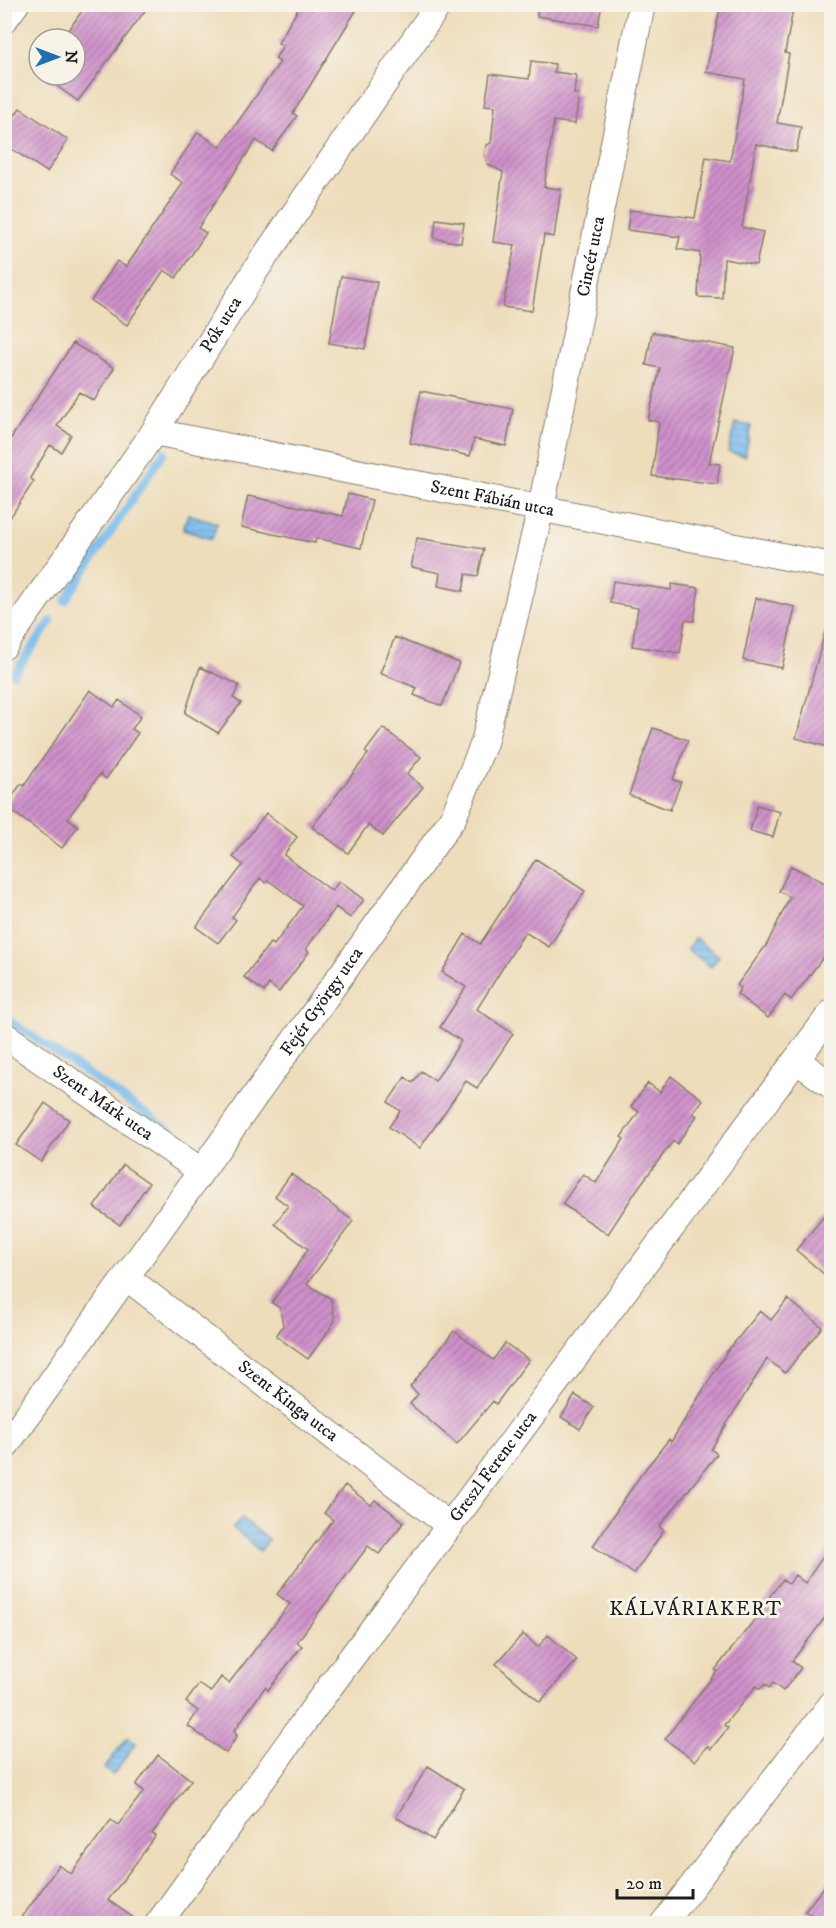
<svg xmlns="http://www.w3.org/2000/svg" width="836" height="1928" font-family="'IM FELL DW Pica',serif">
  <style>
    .water { fill: url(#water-rules); stroke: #4a6c86; stroke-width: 1.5 }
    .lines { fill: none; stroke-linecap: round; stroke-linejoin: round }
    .stream { stroke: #79bdef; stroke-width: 8 }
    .building { fill: url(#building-hatch) }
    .minor-casing { stroke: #857c6c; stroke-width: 28 }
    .minor { stroke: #fff; stroke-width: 26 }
    .labels { text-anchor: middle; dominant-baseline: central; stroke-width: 6; stroke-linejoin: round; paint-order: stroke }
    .street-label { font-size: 18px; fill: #1c1c1c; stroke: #f7f3e8 }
    .neighbourhood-label { font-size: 20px; letter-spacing: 1.5px; fill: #1c1c1c; stroke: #f7f3e8 }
  </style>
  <defs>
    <pattern id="water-rules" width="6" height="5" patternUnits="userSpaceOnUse" patternTransform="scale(1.5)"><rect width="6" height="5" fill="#79bdef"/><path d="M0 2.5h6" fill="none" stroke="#68a2cc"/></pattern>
    <pattern id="building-hatch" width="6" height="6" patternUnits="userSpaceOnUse" patternTransform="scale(1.5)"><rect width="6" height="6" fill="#cf91cb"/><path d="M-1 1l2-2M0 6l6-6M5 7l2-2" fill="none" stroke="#a776a4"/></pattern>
  </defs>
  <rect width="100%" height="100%" fill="#f7f3e8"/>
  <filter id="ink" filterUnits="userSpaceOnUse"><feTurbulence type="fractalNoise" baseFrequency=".0167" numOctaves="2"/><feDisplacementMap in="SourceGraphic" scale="12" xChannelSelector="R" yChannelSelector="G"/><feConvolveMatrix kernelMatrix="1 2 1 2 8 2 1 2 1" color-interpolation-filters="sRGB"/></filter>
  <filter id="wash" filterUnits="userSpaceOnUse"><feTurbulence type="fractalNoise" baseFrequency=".008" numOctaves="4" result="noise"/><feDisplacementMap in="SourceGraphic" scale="24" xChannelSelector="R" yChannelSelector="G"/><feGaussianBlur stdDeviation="1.35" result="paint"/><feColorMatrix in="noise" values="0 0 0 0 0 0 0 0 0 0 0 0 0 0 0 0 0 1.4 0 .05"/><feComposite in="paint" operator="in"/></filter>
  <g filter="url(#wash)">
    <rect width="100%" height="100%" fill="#edb"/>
    <!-- water -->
    <path class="water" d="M735 423 751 426 745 456 728 452Z
      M188 514 217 523 212 539 183 530Z
      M695 938 719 956 711 967 687 949Z
      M242 1518 269 1540 260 1551 233 1528Z
      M128 1737 136 1743 113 1775 104 1768Z"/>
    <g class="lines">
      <!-- stream -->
      <path class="stream" d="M65 601 164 452
        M14 674 51 621
        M4 1017 179 1136"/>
    </g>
    <g id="blocks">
      <!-- building -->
      <path class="building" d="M87 4H150L78 101 41 75H75V39H62Z
        M301 4H360L293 113 297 116 272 151 256 140 198 228 206 233 176 278 164 270 127 325 91 301 117 261 126 267 183 183 170 174 198 132 220 147 280 62 275 59 283 46 278 43Z
        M538 4H602L598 26 537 16Z
        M721 4H794L785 53 789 54 777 123 801 127 796 152 756 144 742 227 763 232 756 265 724 259 722 298 698 297 700 253 677 249 680 237 627 230 630 210 695 218 706 157 730 161 745 79 706 72Z
        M531 61 555 64 554 72 576 75 574 94H579L575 124 554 121 544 187 561 189 554 237 544 235 532 311 503 307 515 245 493 242 503 172 487 164 484 153 487 145 491 143 495 106 485 105 490 74 529 79Z
        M20 108 68 140 47 172 4 144V131Z
        M436 219 464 223 461 243 434 238Z
        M341 276 377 282 365 349 329 343Z
        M652 332 735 348 709 463 720 464 717 484 652 476 659 422 648 420 660 368 646 365Z
        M73 343 114 368 94 401 79 392 57 426 71 435 61 452 50 445 30 478 34 481 4 527V449Z
        M421 391 513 409 506 446 474 439 470 456 410 443Z
        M348 494 372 500 361 548 316 538 315 543 241 527 248 496 343 516Z
        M417 538 484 549 478 576 466 574 463 591 438 586 440 573 411 567Z
        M613 581 671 590 672 584 699 588 694 621 685 620 680 653 632 646 638 608 610 603Z
        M756 598 795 607 782 668 743 660Z
        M825 632 831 633V748L796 738Z
        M395 637 459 663 442 706 414 695 417 688 380 673Z
        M200 667 239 685 233 698 241 703 218 733 185 713Z
        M90 690 114 707 119 700 141 716 132 729 138 733 106 779 100 774 68 818 78 826 62 848 5 806 21 784 24 786Z
        M383 728 421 757 407 774 423 787 383 836 368 825 348 853 312 827 368 754 365 752Z
        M653 728 688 740 673 780 681 782 670 810 629 795Z
        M757 805 780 812 773 837 750 831Z
        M266 813 297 837 284 855 332 891 339 881 364 900 350 918 336 907 306 949 309 952 279 992 269 984 264 992 244 977 270 943 274 945 303 906 268 880 266 883 260 878 232 917 236 920 218 943 196 927 243 865 233 857Z
        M536 859 585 891 549 947 525 932 477 1009 513 1034 477 1088 466 1081 420 1148 389 1127 400 1111 388 1102 405 1077 413 1083 421 1071 435 1081 461 1041 440 1027 466 987 442 972 465 934 480 944Z
        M791 866 831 886V947L791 1000 785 995 768 1018 737 994 741 988 737 985 767 944 790 897 779 891Z
        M671 1076 703 1100 693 1113 697 1116 677 1144 673 1141 638 1188 608 1234 562 1204 583 1174 596 1183 624 1139 621 1137 639 1112 631 1106 648 1083 660 1092Z
        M45 1103 69 1120 41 1162 16 1145Z
        M123 1165 149 1183 120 1225 94 1207Z
        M291 1174 353 1221 307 1284 331 1299 335 1321 308 1359 276 1336 283 1326 280 1308 272 1303 308 1249 275 1224 288 1206 275 1196Z
        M831 1208V1280L796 1250Z
        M788 1299 822 1327 785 1373 767 1359 711 1449 717 1454 659 1527 664 1530 634 1574 593 1546 640 1476 669 1439 671 1442 726 1353 760 1311 771 1320Z
        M454 1331 493 1360 505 1343 529 1360 496 1404 493 1401 457 1444 410 1404 418 1394 410 1387Z
        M575 1395 594 1407 580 1429 561 1417Z
        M345 1485 371 1505 375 1500 404 1522 379 1554 368 1546 297 1642 302 1646 268 1690 265 1687 234 1731 237 1736 226 1753 188 1726 198 1711 186 1702 199 1684 211 1692 221 1677 229 1683 290 1604 277 1594 333 1520 324 1513Z
        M831 1545V1610L792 1661 801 1668 783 1691 773 1683 769 1688 765 1684 760 1689 756 1686 724 1725 728 1728 711 1749 707 1746 695 1761 665 1739 717 1671 715 1670 759 1614 757 1613 783 1579 789 1584 795 1575 805 1583Z
        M523 1634 538 1647 548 1635 577 1660 540 1702 496 1664Z
        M158 1755 191 1780 152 1834 156 1836 108 1900 141 1923H18L59 1865 71 1874 111 1820 118 1825 144 1791 136 1785Z
        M428 1766 464 1789 433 1840 396 1817Z
        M831 1878V1923H821L805 1911Z"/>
    </g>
  </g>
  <g filter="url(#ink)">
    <use href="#blocks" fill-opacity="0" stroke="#857c6c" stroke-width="1.5"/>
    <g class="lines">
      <!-- minor casing -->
      <g class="minor-casing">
        <g id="minor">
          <path d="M4 20 16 4"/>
          <path id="s1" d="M154 432 832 566"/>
          <path id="s2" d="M4 646 154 432 257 268 439 4"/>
          <path id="s3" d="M4 1035 201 1171"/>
          <path d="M796 1060 832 1086"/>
          <path id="s4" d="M126 1277 450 1526"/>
          <path id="s5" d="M4 1448 453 818 484 743 541 508 642 4"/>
          <path id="s6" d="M158 1924 322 1697 832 1012"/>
          <path d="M663 1924 832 1704"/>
        </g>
      </g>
      <!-- minor -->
      <use href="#minor" class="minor"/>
    </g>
  </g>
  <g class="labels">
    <!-- street labels -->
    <g class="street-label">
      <text stroke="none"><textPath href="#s5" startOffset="1353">Cincér utca</textPath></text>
      <text stroke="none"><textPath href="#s2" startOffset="388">Pók utca</textPath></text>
      <text stroke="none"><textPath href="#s1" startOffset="345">Szent Fábián utca</textPath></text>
      <text stroke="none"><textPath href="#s5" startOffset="548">Fejér György utca</textPath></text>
      <text stroke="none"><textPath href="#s3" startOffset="120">Szent Márk utca</textPath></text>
      <text stroke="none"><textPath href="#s4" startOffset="204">Szent Kinga utca</textPath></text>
      <text stroke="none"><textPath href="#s6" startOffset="567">Greszl Ferenc utca</textPath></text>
    </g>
    <!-- neighbourhood labels -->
    <g class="neighbourhood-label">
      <text x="696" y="1609">KÁLVÁRIAKERT</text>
    </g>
  </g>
  <!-- margin -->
  <rect width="836" height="1928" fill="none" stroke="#f7f3e8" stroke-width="24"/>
  <!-- north arrow -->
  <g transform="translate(57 57) rotate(90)"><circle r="28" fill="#f7f3e8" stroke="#9f9d96" stroke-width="1.5"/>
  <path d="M0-4.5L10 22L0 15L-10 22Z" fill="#1f6fb2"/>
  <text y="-9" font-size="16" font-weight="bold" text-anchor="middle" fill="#1c1c1c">N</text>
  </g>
  <!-- scale -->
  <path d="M617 1889v9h76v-9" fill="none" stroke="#1c1c1c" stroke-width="3"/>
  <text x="626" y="1889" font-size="18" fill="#1c1c1c" stroke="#f7f3e8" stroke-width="4.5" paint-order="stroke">20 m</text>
</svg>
